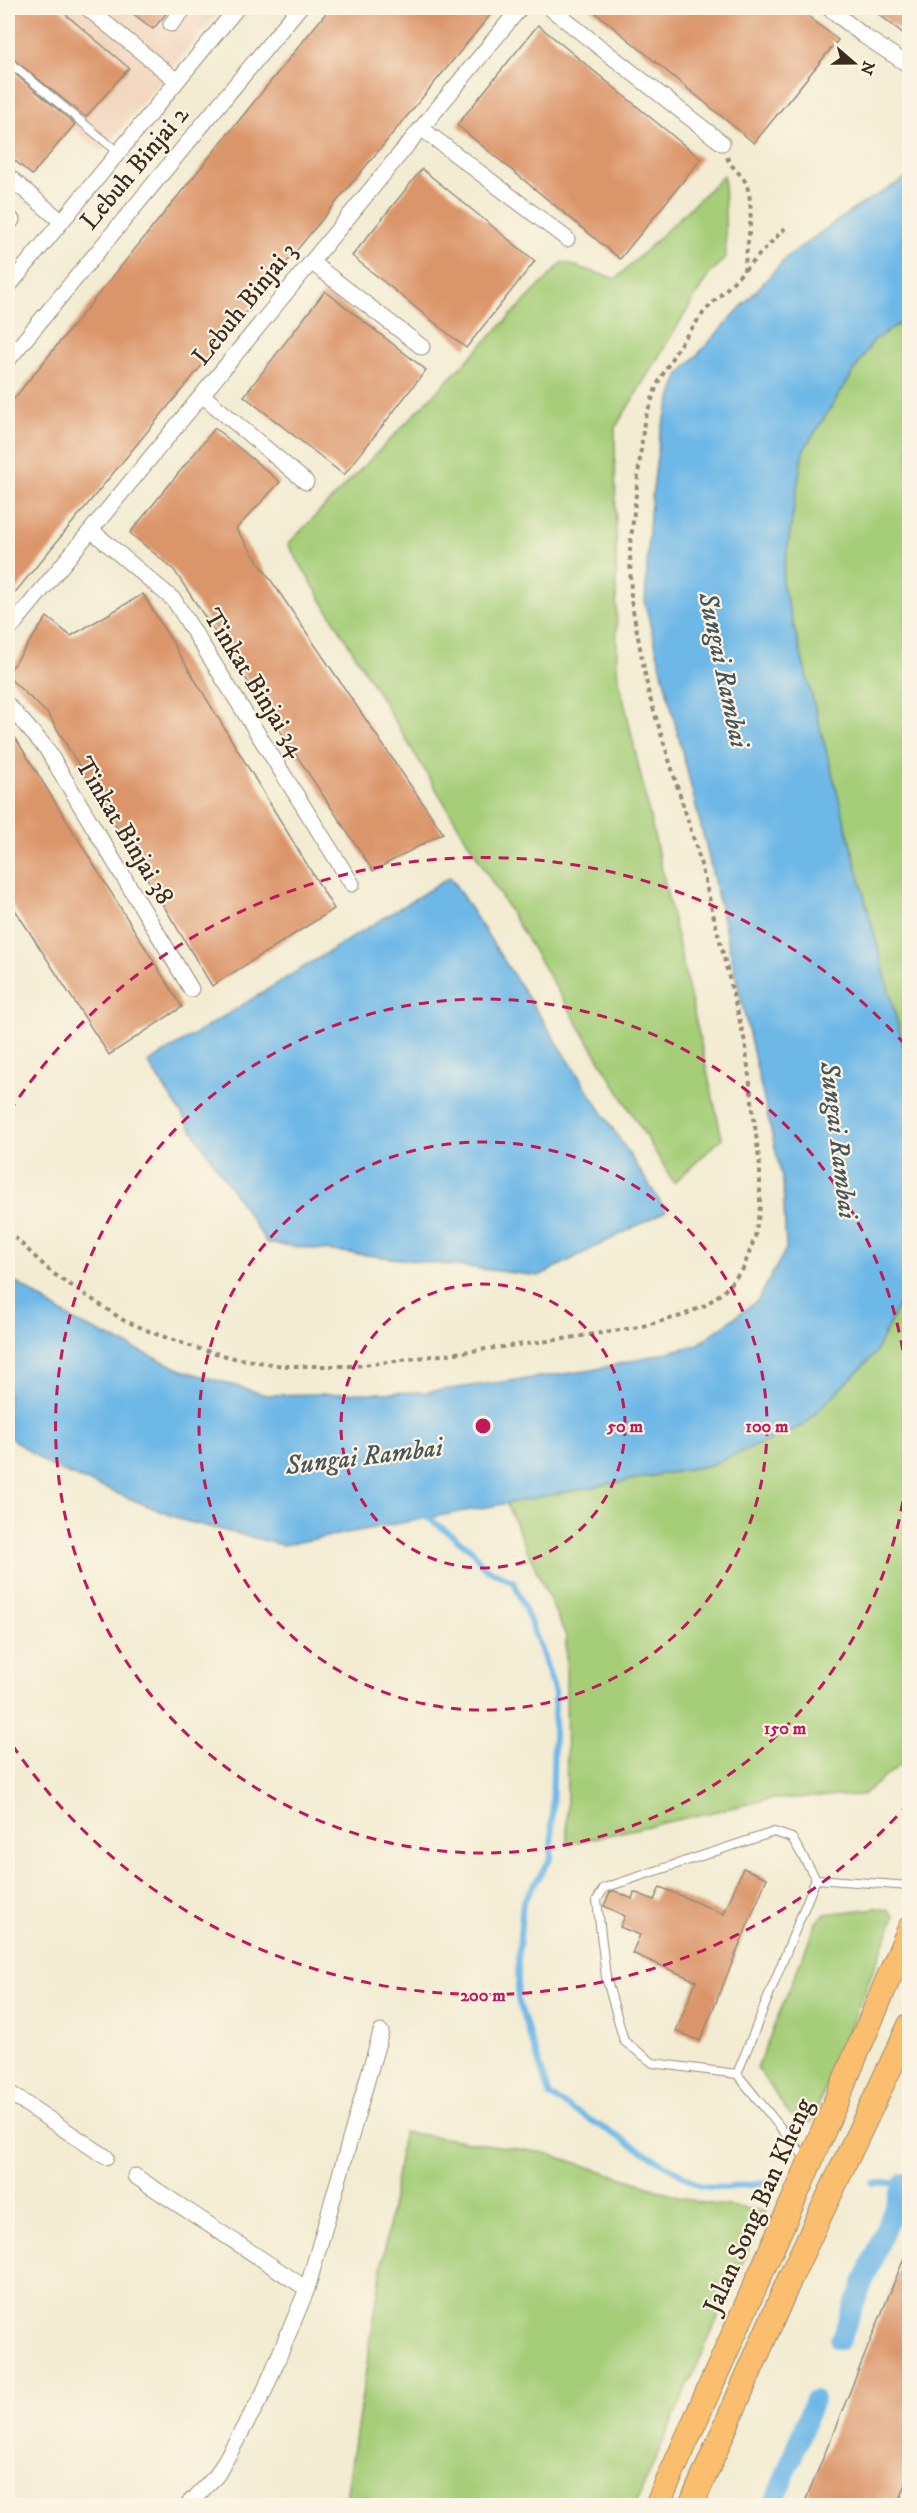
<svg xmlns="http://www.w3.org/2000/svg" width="917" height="2513" font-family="'IM FELL DW Pica',serif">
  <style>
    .built { fill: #f2d5be }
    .green { fill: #a6ce79; stroke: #707c4c; stroke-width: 1.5 }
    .water { fill: #6eb8e7; stroke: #547182; stroke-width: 1.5 }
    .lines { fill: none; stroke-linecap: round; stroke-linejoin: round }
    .stream { stroke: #6eb8e7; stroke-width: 6 }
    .canal { stroke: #6eb8e7; stroke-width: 20 }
    .building { fill: #db956a }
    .service-casing { stroke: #978b78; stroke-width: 10 }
    .minor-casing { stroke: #978b78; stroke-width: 17 }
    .primary-casing { stroke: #978b78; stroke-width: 26 }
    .path { stroke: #978b78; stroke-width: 4; stroke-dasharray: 4.5 4.5; stroke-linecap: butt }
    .service { stroke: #fff; stroke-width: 8 }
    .minor { stroke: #fff; stroke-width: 15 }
    .primary { stroke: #fbbd6e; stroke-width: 24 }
    .ring { fill: none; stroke: #c2185b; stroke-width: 3; stroke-dasharray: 10 8 }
    .labels { text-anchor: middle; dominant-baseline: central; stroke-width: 4.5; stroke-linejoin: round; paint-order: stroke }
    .street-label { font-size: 26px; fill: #3b2a1e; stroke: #fcf5e5 }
    .water-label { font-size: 27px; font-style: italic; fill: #4a555a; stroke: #fcf5e5 }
    .centre { fill: #c2185b; stroke: #fcf5e5; stroke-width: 3 }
    .ring-label { font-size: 18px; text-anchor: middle; font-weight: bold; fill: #c2185b; stroke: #fcf5e5; stroke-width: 4.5; stroke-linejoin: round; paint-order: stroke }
  </style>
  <rect width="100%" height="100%" fill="#fcf5e5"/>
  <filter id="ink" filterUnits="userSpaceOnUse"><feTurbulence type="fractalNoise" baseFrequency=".0167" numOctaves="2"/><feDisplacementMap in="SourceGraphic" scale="12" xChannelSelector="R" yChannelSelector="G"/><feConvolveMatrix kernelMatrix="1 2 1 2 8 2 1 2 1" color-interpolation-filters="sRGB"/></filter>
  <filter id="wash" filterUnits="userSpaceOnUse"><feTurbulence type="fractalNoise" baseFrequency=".008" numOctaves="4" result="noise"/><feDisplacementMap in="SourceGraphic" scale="24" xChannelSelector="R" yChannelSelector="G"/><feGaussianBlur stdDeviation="1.35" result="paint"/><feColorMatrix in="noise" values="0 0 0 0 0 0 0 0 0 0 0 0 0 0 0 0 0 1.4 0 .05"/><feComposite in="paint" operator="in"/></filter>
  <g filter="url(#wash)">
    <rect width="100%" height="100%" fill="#f3ecd3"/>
    <!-- built -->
    <path class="built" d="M8 8H221L101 152 8 75Z"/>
    <!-- green -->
    <path class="green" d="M724 175 726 257 708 276 615 428 617 670 722 1138 674 1183 288 544 563 262 616 279Z
      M909 317V1067L782 582 803 451 873 341Z
      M909 1283V1758L862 1795 771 1799 567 1844 566 1636 506 1503 711 1465 874 1355Z
      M877 1908 888 1910 895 1917 811 2123 790 2115 757 2068 817 1921 825 1914Z
      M403 2132 546 2153 697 2202 765 2211 635 2505H345Z"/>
    <!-- water -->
    <path class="water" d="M909 176V317L873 341 803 451 782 582 909 1067V1283L874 1355 804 1425 711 1465 283 1545 185 1521 52 1467 8 1436V1277L76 1322 182 1370 266 1395 426 1392 593 1370 697 1345 758 1300 786 1249 783 1183 707 850 645 604 650 513 660 433 679 375 788 256 851 211Z
      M450 877 666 1211 539 1276 267 1243 148 1063Z"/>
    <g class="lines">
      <!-- stream -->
      <path class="stream" d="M422 1513 473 1551 483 1567 514 1582 541 1649 555 1692 551 1858 523 1902 518 1959V2000L550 2096 701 2186 725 2188 778 2181
        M873 2183H910"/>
      <!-- canal -->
      <path class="canal" d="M840 2340 904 2183
        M773 2506 814 2400"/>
    </g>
    <g id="blocks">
      <!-- building -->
      <path class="building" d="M8 8H58L129 68 86 117 8 55Z
        M126 8H171L153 29Z
        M330 8H496L8 601V406Z
        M590 8H798L838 40 754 143Z
        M871 8H909V38Z
        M538 25 701 159 620 259 457 125Z
        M8 68 75 124 32 175 8 155Z
        M422 169 535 261 466 348 352 256Z
        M325 291 426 370 344 475 244 396Z
        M215 428 280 482 236 529 443 833 373 871 174 570 130 533Z
        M143 594 334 909 212 986 48 714 8 677V673L47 617 71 636Z
        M8 726 182 1007 109 1055 8 899Z
        M743 1868 767 1878 700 2041 676 2031 696 1981 632 1953 640 1935 620 1927 625 1916 604 1906 610 1892 615 1891 632 1899 634 1892 654 1900 660 1887 724 1914Z
        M904 2258 909 2476 898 2505H804Z"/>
    </g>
  </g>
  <g filter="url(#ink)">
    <use href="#blocks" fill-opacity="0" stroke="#978b78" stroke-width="1.5"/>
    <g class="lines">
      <!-- service casing -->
      <g class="service-casing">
        <path id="service" d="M8 61 118 152
          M816 1879 910 1886
          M737 2074 816 1879
          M807 2160 737 2074 653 2063 624 2041 606 1977 597 1900 604 1888 774 1832 792 1838 816 1879"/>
      </g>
      <!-- minor casing -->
      <g class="minor-casing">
        <path id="minor" d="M87 8 177 81
          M550 8 722 143
          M829 8 864 36 910 66
          M171 24 185 8
          M421 128 567 239
          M8 176 61 221
          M8 225 12 220
          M311 262 422 347
          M8 287 237 8
          M8 360 299 8
          M202 395 306 482
          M91 530 174 600 352 884
          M8 631 520 8
          M8 705 46 748 191 989
          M8 2092 106 2157
          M135 2176 307 2289
          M187 2506 217 2475 264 2392 307 2289 381 2032"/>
      </g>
      <!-- primary casing -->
      <g class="primary-casing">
        <path id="primary" d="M657 2506 801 2183 910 1928
          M691 2506 791 2276 910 2025"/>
      </g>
      <!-- path -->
      <path class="path" d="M727 157C731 168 741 173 746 183 756 210 747 243 744 271
        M8 1231 51 1272 123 1320 156 1334 196 1348 234 1358 283 1366H356L563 1339 639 1327 681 1316 704 1306 723 1292 743 1269 755 1237 760 1207V1168L745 1042 698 853 649 695 631 600 630 548 644 422 657 385 678 347 704 312 788 225"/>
      <!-- service -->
      <use href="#service" class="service"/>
      <!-- minor -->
      <use href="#minor" class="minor"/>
      <!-- primary -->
      <use href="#primary" class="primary"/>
    </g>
  </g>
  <!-- distance rings -->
  <g class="ring">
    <circle cx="483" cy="1426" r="142"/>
    <circle cx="483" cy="1426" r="284"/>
    <path d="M909 1448A427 427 0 1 1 909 1404"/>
    <path d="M909 1803A569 569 0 0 1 9 1740M9 1112A569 569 0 0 1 909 1049"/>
  </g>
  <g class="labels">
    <!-- street labels -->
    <g class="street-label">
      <text transform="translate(135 168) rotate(-50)">Lebuh Binjai 2</text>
      <text transform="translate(245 304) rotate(-51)">Lebuh Binjai 3</text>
      <text transform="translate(254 683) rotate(58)">Tinkat Binjai 34</text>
      <text transform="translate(124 831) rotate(59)">Tinkat Binjai 38</text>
      <text transform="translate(759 2206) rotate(-66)">Jalan Song Ban Kheng</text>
    </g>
    <!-- water labels -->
    <g class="water-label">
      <text transform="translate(723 670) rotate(78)">Sungai Rambai</text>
      <text transform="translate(838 1140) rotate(83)">Sungai Rambai</text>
      <text transform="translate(364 1457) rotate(-7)">Sungai Rambai</text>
    </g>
  </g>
  <circle cx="483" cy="1426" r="9" class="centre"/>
  <g class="ring-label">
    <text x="625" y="1432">50 m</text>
    <text x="767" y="1432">100 m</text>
    <text x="785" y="1734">150 m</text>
    <text x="483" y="2001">200 m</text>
  </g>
  <!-- margin -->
  <rect width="917" height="2513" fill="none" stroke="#fcf5e5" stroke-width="30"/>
  <!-- north arrow -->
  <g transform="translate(854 63) rotate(110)" stroke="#fcf5e5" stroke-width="4.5" paint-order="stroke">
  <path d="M0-4.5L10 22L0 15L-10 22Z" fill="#3b2a1e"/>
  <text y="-9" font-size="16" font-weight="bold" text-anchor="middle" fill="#3b2a1e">N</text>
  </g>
</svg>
